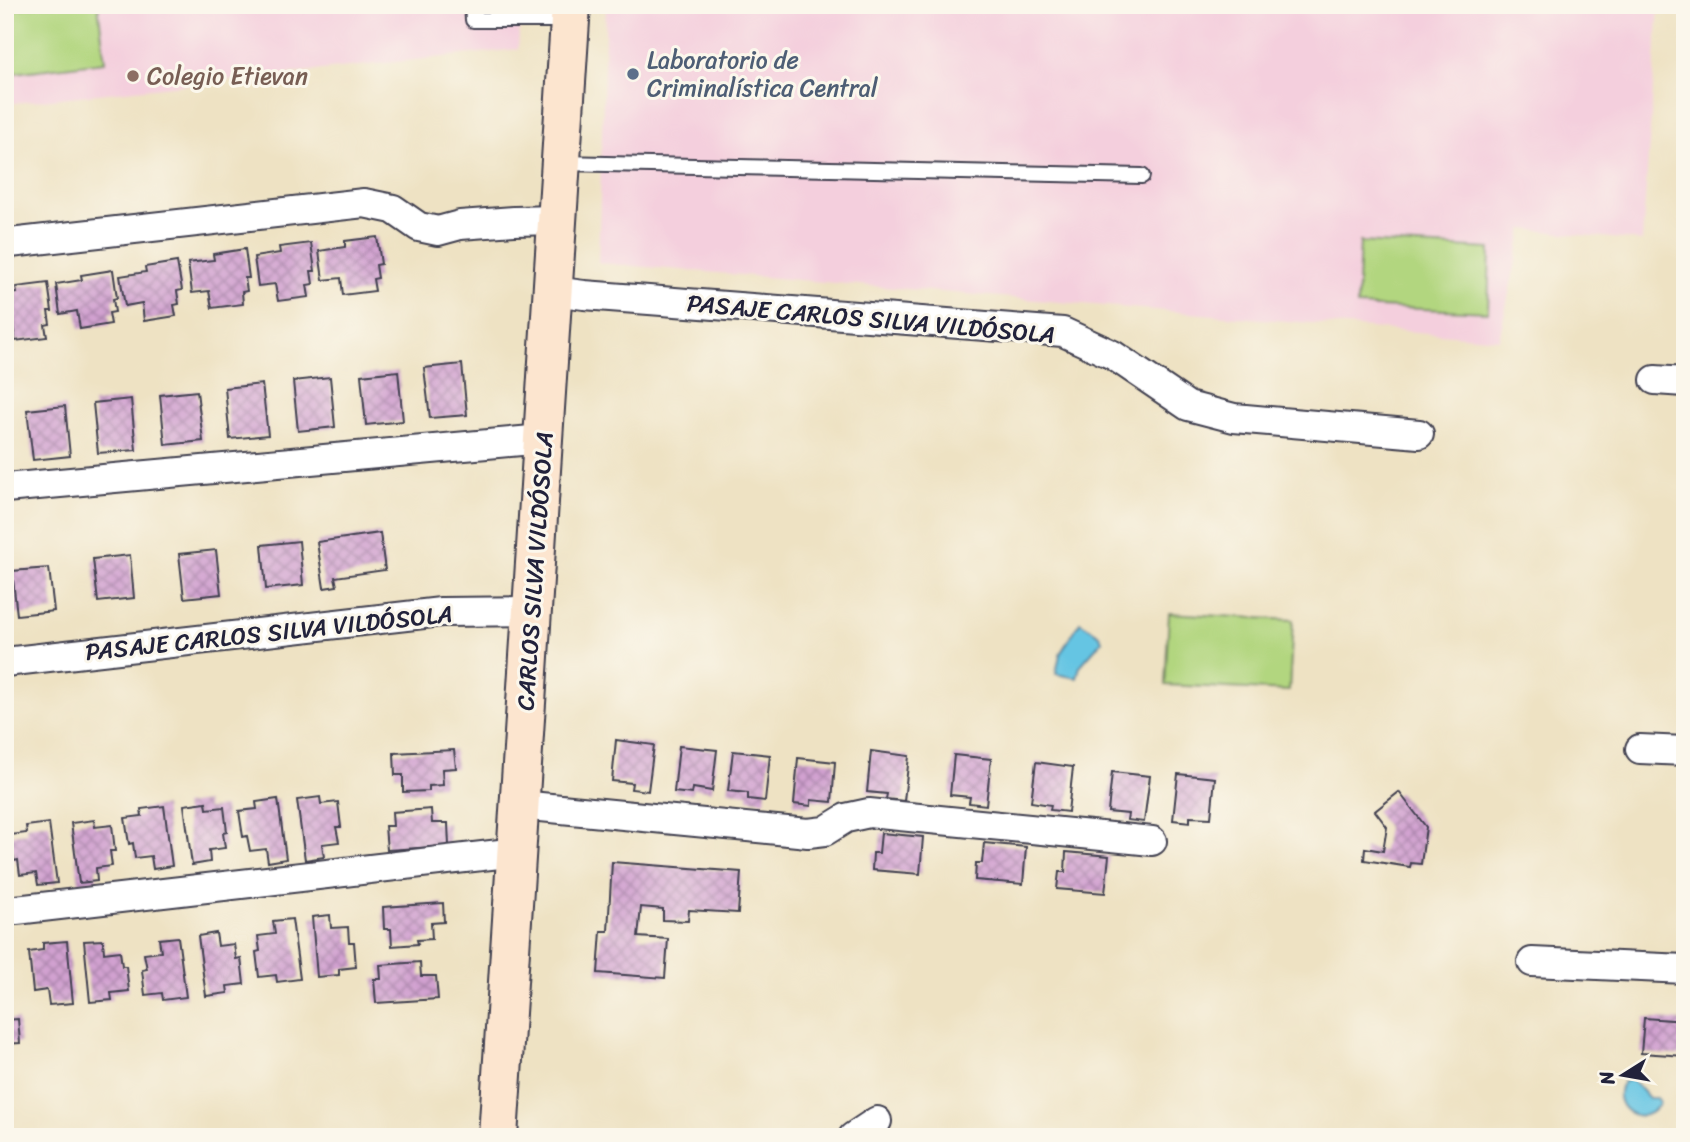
<svg xmlns="http://www.w3.org/2000/svg" width="1690" height="1142" font-family="Sriracha,sans-serif">
  <style>
    .built { fill: #f4cfdd }
    .park { fill: #b2d67f; stroke: #6a7c5d; stroke-width: 2 }
    .water { fill: #65c5e3; stroke: #44748f; stroke-width: 2 }
    .building { fill: url(#building-cross-hatch) }
    .lines { fill: none; stroke-linecap: round; stroke-linejoin: round }
    .lane-casing { stroke: #413f4f; stroke-width: 18 }
    .street-casing { stroke: #413f4f; stroke-width: 32 }
    .secondary-casing { stroke: #413f4f; stroke-width: 42 }
    .lane { stroke: #fff; stroke-width: 14 }
    .street { stroke: #fff; stroke-width: 28 }
    .secondary { stroke: #fce5cf; stroke-width: 38 }
    .service-dot { fill: #5c6f8a; stroke: #fbf7ec; stroke-width: 2.5 }
    .education-dot { fill: #8d6e63; stroke: #fbf7ec; stroke-width: 2.5 }
    .labels { text-anchor: middle; dominant-baseline: central; stroke-width: 6; stroke-linejoin: round; paint-order: stroke }
    .service-label { font-size: 24px; fill: #4e5e75; stroke: #fbf7ec; text-anchor: start }
    .education-label { font-size: 24px; fill: #785e54; stroke: #fbf7ec; text-anchor: start }
    .street-label { font-size: 24px; fill: #22223b; stroke: #fbf7ec }
  </style>
  <defs>
    <pattern id="building-cross-hatch" width="8" height="8" patternUnits="userSpaceOnUse" patternTransform="scale(1.75)"><rect width="8" height="8" fill="#d1a1d0"/><path d="M0 0l8 8M0 8l8-8" fill="none" stroke="#a983aa"/></pattern>
  </defs>
  <rect width="100%" height="100%" fill="#fbf7ec"/>
  <filter id="ink" filterUnits="userSpaceOnUse"><feTurbulence type="fractalNoise" baseFrequency=".0143" numOctaves="2"/><feDisplacementMap in="SourceGraphic" scale="14" xChannelSelector="R" yChannelSelector="G"/><feConvolveMatrix kernelMatrix="1 2 1 2 8 2 1 2 1" color-interpolation-filters="sRGB"/></filter>
  <filter id="wash" filterUnits="userSpaceOnUse"><feTurbulence type="fractalNoise" baseFrequency=".00686" numOctaves="4" result="noise"/><feDisplacementMap in="SourceGraphic" scale="28" xChannelSelector="R" yChannelSelector="G"/><feGaussianBlur stdDeviation="1.57" result="paint"/><feColorMatrix in="noise" values="0 0 0 0 0 0 0 0 0 0 0 0 0 0 0 0 0 1.4 0 .05"/><feComposite in="paint" operator="in"/></filter>
  <g filter="url(#wash)">
    <rect width="100%" height="100%" fill="#eee2c3"/>
    <!-- built -->
    <path class="built" d="M5 5H521L518 49 5 104Z
      M606 5H1659L1642 241 1523 229 1499 339 598 263Z"/>
    <!-- park -->
    <path class="park" d="M41 5H98L105 62 5 74V10Z
      M1360 242 1490 249 1488 312 1357 306Z
      M1169 613 1293 620 1289 691 1165 685Z"/>
    <!-- water -->
    <path class="water" d="M1080 622 1100 635 1102 641 1080 666 1077 678 1056 674 1060 654Z
      M1628 1080 1633 1081 1648 1098H1657L1660 1102C1645 1132 1606 1107 1623 1082Z"/>
    <g id="blocks">
      <!-- building -->
      <path class="building" d="M377 237 381 264 376 265 378 278 373 279 375 291 343 295 341 278 323 280 319 251 345 247V241Z
        M311 243 315 271H311L313 284 307 285 309 297 278 301 275 284 258 286 254 257 280 253 279 247Z
        M245 249 249 278H245L247 291 242 292 243 304 212 308 209 291 192 293 188 263 214 260 213 254Z
        M177 262 182 290 177 291 179 304 174 305 176 316 144 321 142 303 125 306 120 276 146 272 145 267Z
        M113 270 117 298 113 299 115 312 109 313 111 324 80 329 77 311 60 314 56 284 82 280 81 275Z
        M48 283 52 311H48L50 324 45 325 47 337 15 341 13 324 5 325V294L17 293 16 287Z
        M462 364 467 415 430 418 424 368Z
        M398 371 403 421 366 425 361 375Z
        M330 377 335 427 298 431 293 381Z
        M262 384 268 435 230 439 225 388Z
        M197 391 203 441 165 445 160 395Z
        M131 399 136 450 98 453 93 403Z
        M65 406 70 456 33 460 27 410Z
        M380 533 385 570 335 577 337 586 324 588 317 542Z
        M299 541 303 585 266 589 262 545Z
        M216 550 221 594 184 598 179 554Z
        M130 555 134 598 98 602 93 559Z
        M49 568 54 611 17 615 12 571Z
        M616 740 654 745 648 791 631 789 632 783 612 781Z
        M679 746 717 750 712 791 693 788 692 794 674 792Z
        M454 750 456 768 442 769 443 785 429 786V791L403 792V775H395L394 753Z
        M733 751 770 755 765 801 748 799V793L728 791Z
        M871 751 909 756 904 801 886 799 887 794 867 792Z
        M954 755 991 759 986 805 969 803 970 797 950 795Z
        M798 758 835 762 832 802 811 800V806L794 804Z
        M1036 762 1073 767 1068 812 1050 810 1051 805 1031 802Z
        M1112 772 1150 776 1144 822 1127 820 1128 814 1108 812Z
        M1178 774 1215 778 1211 818 1190 817V822L1173 820Z
        M1399 792 1426 827 1421 864 1411 863 1410 867 1364 860 1365 848 1383 851 1387 827 1375 811Z
        M320 797 321 804 338 802 341 827H336L339 842 322 844 324 857 305 860 297 800Z
        M278 799 286 859 268 862 266 849 250 851 247 836 243 837 239 811 257 809 256 802Z
        M206 802 207 809 224 807 227 832 223 833 225 848 209 850 210 862 192 865 184 805Z
        M164 806 172 866 153 869 151 856 135 858 133 843 129 844 125 818 142 816 141 809Z
        M431 809 432 823H448L449 846 387 850 385 826H393L392 812Z
        M94 820 95 827 112 825 115 851H110L112 866 96 868 97 881 79 883 71 823Z
        M49 823 57 883 38 885 36 873 20 875 18 860 14 861 10 835 27 833 26 826Z
        M881 833 923 837 920 874 872 870 873 853H879Z
        M984 843 1026 847 1023 884 975 880 976 863H982Z
        M1066 852 1109 856 1105 893 1057 889 1059 872H1065Z
        M612 862 741 872 738 913 689 910 688 921 663 920V909L641 907 638 937 668 939 665 978 598 973 601 931H608Z
        M443 903 444 922 431 923 432 939 417 940 418 944 392 946 391 929H384L383 907Z
        M330 915 331 928 348 927 349 942H354L356 967 339 969V975L317 977 312 917Z
        M292 919 300 979 277 982 276 975 259 977 256 952 260 951 258 936 275 934 273 921Z
        M216 933 218 946 234 944 236 959 241 958 244 984 227 986 228 993 206 996 198 936Z
        M178 937 186 997 163 1000 162 993 145 995 142 970 147 969 144 954 161 952 159 939Z
        M103 940 104 953 120 951 122 966H126L129 991 111 993 112 1000 90 1002 84 941Z
        M67 941 73 1003 49 1005 47 990 33 992 29 952 43 950V943Z
        M420 962 421 976H436L438 999 376 1003 374 979H381L380 965Z
        M1644 1018 1685 1021V1056L1641 1053Z
        M18 1019 20 1043 5 1044V1020Z"/>
    </g>
  </g>
  <g filter="url(#ink)">
    <use href="#blocks" fill-opacity="0" stroke="#413f4f" stroke-width="2"/>
    <g class="lines">
      <!-- lane casing -->
      <g class="lane-casing">
        <path id="lane" d="M472 5 473 20H569
          M562 163 1142 176"/>
      </g>
      <!-- street casing -->
      <g class="street-casing">
        <path id="street" d="M10 243 364 203 393 209 419 227 438 231 460 225 514 221 558 220
          M553 291 584 295 1063 332 1113 355 1188 406 1234 418 1419 434
          M1655 380 1685 382
          M5 488 543 439
          M5 662 441 612 533 611
          M1640 749 1685 751
          M520 805 808 833 825 831 846 818 869 813 1152 841
          M16 910 517 852
          M1532 962 1685 969
          M853 1137 877 1121"/>
      </g>
      <!-- secondary casing -->
      <g class="secondary-casing">
        <path id="secondary" d="M498 1137 571 5"/>
      </g>
      <!-- lane -->
      <use href="#lane" class="lane"/>
      <!-- street -->
      <use href="#street" class="street"/>
      <!-- secondary -->
      <use href="#secondary" class="secondary"/>
    </g>
  </g>
  <!-- markers -->
  <circle class="service-dot" cx="633" cy="74" r="7"/>
  <circle class="education-dot" cx="133" cy="76" r="7"/>
  <g class="labels">
    <!-- service labels -->
    <g class="service-label">
      <text x="647" y="60">Laboratorio de<tspan x="647" dy="28">Criminalística Central</tspan></text>
    </g>
    <!-- education labels -->
    <g class="education-label">
      <text x="147" y="76">Colegio Etievan</text>
    </g>
    <!-- street labels -->
    <g class="street-label">
      <text transform="translate(871 319) rotate(5)">PASAJE CARLOS SILVA VILDÓSOLA</text>
      <text transform="translate(535 571) rotate(-86)">CARLOS SILVA VILDÓSOLA</text>
      <text transform="translate(269 633) rotate(-6)">PASAJE CARLOS SILVA VILDÓSOLA</text>
    </g>
  </g>
  <!-- margin -->
  <rect width="1690" height="1142" fill="none" stroke="#fbf7ec" stroke-width="28"/>
  <!-- north arrow -->
  <g transform="translate(1623 1075) rotate(259)" stroke="#fbf7ec" stroke-width="5" paint-order="stroke">
  <path d="M0-5L12 26L0 18L-12 26Z" fill="#22223b"/>
  <text y="-10" font-size="19" font-weight="bold" text-anchor="middle" fill="#22223b">N</text>
  </g>
</svg>
